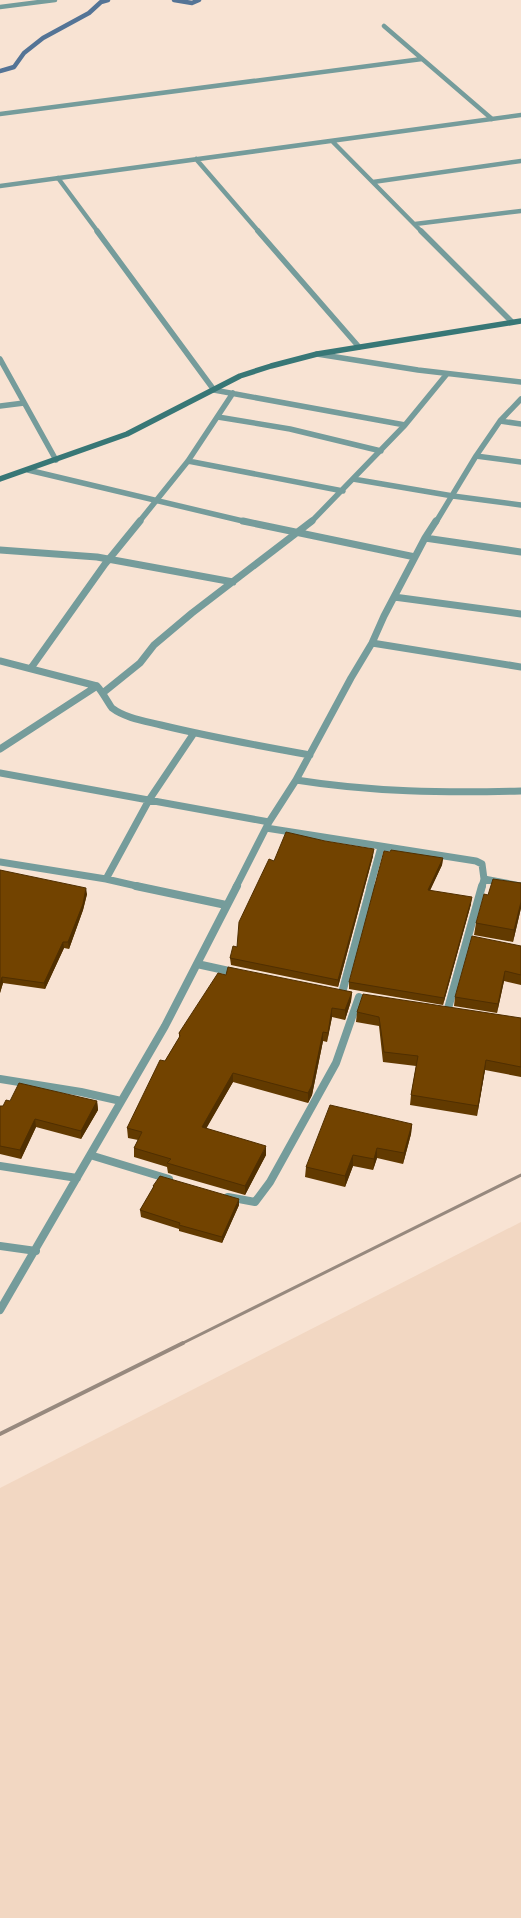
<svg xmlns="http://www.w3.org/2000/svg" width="521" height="1918" font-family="Commissioner,sans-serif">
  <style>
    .built { fill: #f2d7c2 }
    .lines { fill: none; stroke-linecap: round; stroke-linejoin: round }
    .stream { stroke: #547496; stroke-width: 4.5 }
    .street-far3 { stroke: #759c9b; stroke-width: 4.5 }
    .street-far2 { stroke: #759c9b; stroke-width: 5.5 }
    .street-far1 { stroke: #759c9b; stroke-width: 7 }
    .street { stroke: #759c9b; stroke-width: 8 }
    .secondary { stroke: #387776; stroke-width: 5.5 }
    .rail-far1 { stroke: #97897e; stroke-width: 3 }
    .rail { stroke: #97897e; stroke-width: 4 }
    .wall { fill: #623a00 }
    .shaded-wall { fill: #502f00 }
    .building { fill: #724300; stroke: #502f00 }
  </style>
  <rect width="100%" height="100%" fill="#f8e3d3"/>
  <!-- built -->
  <path class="built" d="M521 1222V1918H0V1488Z"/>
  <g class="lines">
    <!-- stream -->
    <path class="stream" d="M174 0 192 3 199 0
      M0 71 14 67 24 53 43 38 89 13 101 2 108 0"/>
    <!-- street-far3 -->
    <path class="street-far3" d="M0 7 55 0
      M384 26 492 119
      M0 114 422 59
      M332 141 422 232
      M196 159 259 232
      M58 178 98 232
      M373 182 521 161
      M0 186 521 115
      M415 224 521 211"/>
    <!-- street-far2 -->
    <path class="street-far2" d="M97 231 214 390 405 425
      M258 231 359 347
      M421 231 512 322
      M317 354 418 370 521 382
      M0 359 56 460
      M0 406 24 403
      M218 417 290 429 381 451
      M500 421 521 424
      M476 456 521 462
      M188 461 343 491
      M28 470 247 522
      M353 479 453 496 521 505
      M139 522 188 461 233 393
      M311 522 405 425 446 375
      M436 522 476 456 500 421 521 399"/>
    <!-- street-far1 -->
    <path class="street-far1" d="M243 521 415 557
      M425 538 521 552
      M0 550 97 557 233 582
      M394 597 521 614
      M372 643 521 667
      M0 661 97 686C102 691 110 706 112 708 125 718 145 721 161 725 210 737 260 746 310 755
      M31 668 105 564 140 521
      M104 692 140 663 154 645 192 613 312 521
      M0 749 97 686
      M0 773 269 822
      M296 780C371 792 445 793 521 791
      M266 828 476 861 482 864 484 879 482 887
      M0 862 106 879 141 887
      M106 879 149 800 194 733
      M484 879 521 886
      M236 887 269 822 296 780 351 678 372 643 384 616 425 538 436 521
      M370 887 381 847"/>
    <!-- street -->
    <path class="street" d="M136 886 226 905
      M518 886H521
      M197 964 238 973
      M342 993 371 886
      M447 1012 482 886
      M0 1079 81 1092 121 1101
      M90 1155 169 1179
      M0 1166 77 1178
      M228 1197 255 1202 270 1182 336 1063 359 997
      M0 1246 36 1251
      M0 1310 165 1026 237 886"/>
    <!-- secondary -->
    <path class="secondary" d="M0 479 127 434 240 376 271 366 317 354 521 321"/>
    <!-- rail-far1 -->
    <path class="rail-far1" d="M181 1344 521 1175"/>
    <!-- rail -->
    <path class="rail" d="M0 1434 183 1343"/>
  </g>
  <!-- wall -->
  <path class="wall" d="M373 856 338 987 231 965 230 958 237 947 274 861Z
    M443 858 442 865 430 890 471 904 443 1005 349 989V982Z
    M0 870 87 894 83 910 69 949 64 948 45 989 3 983 0 993Z
    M521 883V908L513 942 474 935 476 923 488 895Z
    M521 946V985L504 981 497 1013 454 1006 455 997Z
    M226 975 352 992 351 1001 345 1020 332 1017 327 1042 323 1041 312 1095 308 1103 233 1082 206 1128 266 1155 245 1195 168 1173 167 1167 134 1157V1148L138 1140 128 1138 127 1128 165 1061 179 1038V1033Z
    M357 1012 521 1018V1077L485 1070 477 1116 410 1105 411 1095 416 1066 383 1062 379 1026 356 1022Z
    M10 1101H97L98 1110 81 1139 36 1127 21 1159 0 1154V1106H3Z
    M412 1124 411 1134 403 1164 377 1158 373 1170 353 1166 345 1187 305 1177 306 1167Z
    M153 1186 239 1205 222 1243 179 1231V1229L141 1217 140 1210 153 1189Z"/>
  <!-- shaded-wall -->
  <path class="shaded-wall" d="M374 849 373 856 338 987V980Z
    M443 858 442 865 427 897 428 890Z
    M86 888 87 894 83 910 69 949 68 942Z
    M472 897 471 904 443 1005 444 998Z
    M521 902V908L513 942 514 930Z
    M63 942 64 948 45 989 44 983Z
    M505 971 504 981 497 1013 498 1004Z
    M2 977 3 983 0 993V984Z
    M352 992 351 1001 345 1020V1010Z
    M332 1008V1017L327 1042 328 1033Z
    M323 1032V1041L312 1095 308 1103V1093Z
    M486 1060 485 1070 477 1116 478 1106Z
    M233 1073V1082L202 1136V1127Z
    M97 1101 98 1110 81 1139V1131Z
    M35 1119 36 1127 21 1159 20 1150Z
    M412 1124 411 1134 403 1164 404 1153Z
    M266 1146V1155L245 1195V1186Z
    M377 1148V1158L373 1170 374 1159Z
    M353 1155V1166L345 1187V1176Z
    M239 1199V1205L222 1243V1237Z"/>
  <!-- building -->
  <path class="building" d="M286 832 325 841 374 849 338 980 230 958 233 946 237 947 239 922 269 859 274 861Z
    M391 850 443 858 428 890 472 897 444 998 349 982 384 851 390 852Z
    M0 870 86 888 83 904 68 942H63L44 983 2 977 0 984Z
    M493 879 521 883V902L514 930 476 923 484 894 488 895Z
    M472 936 521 946V975L505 971 498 1004 455 997Z
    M228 967 352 992 345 1010 332 1008 328 1033 323 1032 312 1085 308 1093 233 1073 202 1127 266 1146 245 1186 167 1163 171 1159 134 1148 142 1132 127 1128 160 1060 165 1061 180 1036 179 1033 218 973 226 975Z
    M363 994 521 1018V1067L486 1060 478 1106 411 1095 418 1056 384 1052 379 1017 357 1012Z
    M19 1083 97 1101 81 1131 35 1119 20 1150 0 1146V1106H3L6 1100 10 1101Z
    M330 1105 412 1124 404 1153 377 1148 374 1159 353 1155 345 1176 306 1167Z
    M160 1176 239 1199 222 1237 179 1225 180 1223 140 1210 154 1186H153Z"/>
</svg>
